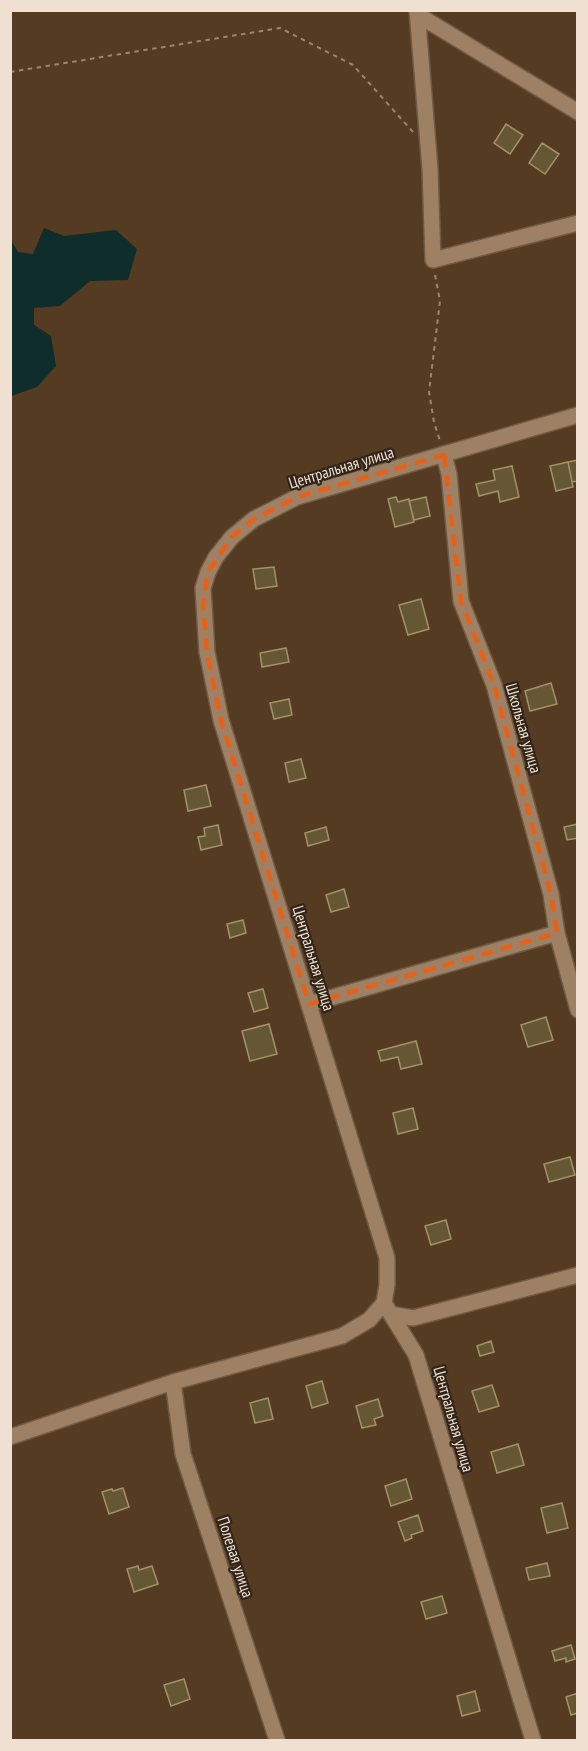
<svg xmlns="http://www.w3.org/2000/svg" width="588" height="1751" font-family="'PT Sans Narrow',sans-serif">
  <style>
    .water { fill: #0f2d2a }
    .building { fill: #665734; stroke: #a2916d; stroke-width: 1.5 }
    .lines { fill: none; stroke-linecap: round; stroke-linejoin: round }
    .minor-casing { stroke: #705a43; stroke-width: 18 }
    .path { stroke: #9c8671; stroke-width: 2; stroke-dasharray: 4.5 4.5; stroke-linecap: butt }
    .minor { stroke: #9e8064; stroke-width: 15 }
    .marked { fill: none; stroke: #e86016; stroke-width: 4.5; stroke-dasharray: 12 8; stroke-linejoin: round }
    .labels { text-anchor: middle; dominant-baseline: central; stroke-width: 4.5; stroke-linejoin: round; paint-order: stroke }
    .street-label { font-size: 16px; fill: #f0e0d1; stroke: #312519 }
  </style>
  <rect width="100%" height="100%" fill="#553b21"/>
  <!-- water -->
  <path class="water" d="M44 228 64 236 116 230 137 249 128 280 90 281 60 306 34 308V325L51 336 56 366 37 387 11 396V240L18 252 33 254Z"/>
  <!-- building -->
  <path class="building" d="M506 124 523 135 510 154 494 143Z
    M542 143 559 154 545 174 529 163Z
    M578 460V481L572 482 568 462Z
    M568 462 573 487 556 491 550 466Z
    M512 466 519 497 500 502 498 491 479 496 476 484 495 480 493 470Z
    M396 497 398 502 409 499 414 522 395 527 388 499Z
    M426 497 430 516 414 520 409 501Z
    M274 567 277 586 256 589 253 569Z
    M421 599 429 629 408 635 399 605Z
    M286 648 289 662 262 667 260 653Z
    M551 683 557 704 530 711 525 691Z
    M289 699 292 715 274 719 270 703Z
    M301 759 306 778 289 782 285 763Z
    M206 785 211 806 188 811 184 790Z
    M578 824V838L567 840 564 827Z
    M218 825 222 845 201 850 198 837 205 836 204 828Z
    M326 827 329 840 308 846 305 833Z
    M344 889 349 907 331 912 326 895Z
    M243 920 246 933 230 938 227 924Z
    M263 989 268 1008 254 1012 248 993Z
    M546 1017 553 1040 528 1047 521 1025Z
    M269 1024 277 1054 250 1061 242 1031Z
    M416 1041 422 1064 401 1069 398 1057 381 1061 378 1051Z
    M413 1108 418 1129 398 1134 393 1113Z
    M570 1157 575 1175 549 1182 544 1164Z
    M446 1220 451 1239 431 1245 425 1226Z
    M491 1341 494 1352 480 1356 477 1346Z
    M322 1381 328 1403 312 1408 306 1386Z
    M492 1385 499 1406 479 1412 472 1391Z
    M268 1398 273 1419 255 1423 250 1403Z
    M378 1399 383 1416 374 1419 376 1425 362 1428 356 1406Z
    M518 1444 524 1465 497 1473 491 1452Z
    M406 1479 412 1499 391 1506 385 1486Z
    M123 1488 129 1507 109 1514 102 1492 112 1489 113 1491Z
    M562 1503 568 1528 547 1533 541 1508Z
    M418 1515 423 1531 411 1535 412 1538 405 1541 398 1522Z
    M547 1563 550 1576 529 1580 526 1568Z
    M138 1566 139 1570 152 1566 158 1584 134 1592 127 1569Z
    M442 1596 447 1613 426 1619 421 1602Z
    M571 1645 575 1659 566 1662V1658L555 1661 552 1651Z
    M184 1679 190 1699 171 1706 164 1685Z
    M475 1691 480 1711 462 1716 457 1696Z
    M578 1693V1713L571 1715 566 1697Z"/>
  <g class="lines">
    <!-- minor casing -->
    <g class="minor-casing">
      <path id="minor" d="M417 10 430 169 433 260 578 223
        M418 15 578 112
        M444 455 449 474 461 601 494 685 551 894 557 933 578 1010
        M309 1004 557 933
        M391 1314 413 1318 578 1275
        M173 1382 183 1454 277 1740
        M10 1437 173 1382 342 1336 369 1320 384 1303
        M533 1740 416 1355 384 1303 387 1285V1258L221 720 207 652 203 588 208 572 216 557 232 537 254 519 297 497 578 415"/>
    </g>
    <!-- path -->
    <path class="path" d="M10 72 280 28 353 65 413 132
      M435 275 440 301 429 392 434 422 440 441"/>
    <!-- minor -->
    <use href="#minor" class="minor"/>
  </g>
  <!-- marked area -->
  <path class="marked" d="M444 455 461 601 494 685 551 894 557 933 309 1004 221 720 207 652 203 605 208 572 232 537 254 519 297 497Z"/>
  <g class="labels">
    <!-- street labels -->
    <g class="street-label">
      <text transform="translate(341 467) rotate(-17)">Центральная улица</text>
      <text transform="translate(524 728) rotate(74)">Школьная улица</text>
      <text transform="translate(314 958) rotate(73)">Центральная улица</text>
      <text transform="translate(454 1419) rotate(74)">Центральная улица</text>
      <text transform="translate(236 1557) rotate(72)">Полевая улица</text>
    </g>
  </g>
  <!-- border -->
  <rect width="588" height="1751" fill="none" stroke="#f0e0d1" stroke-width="24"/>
</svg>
